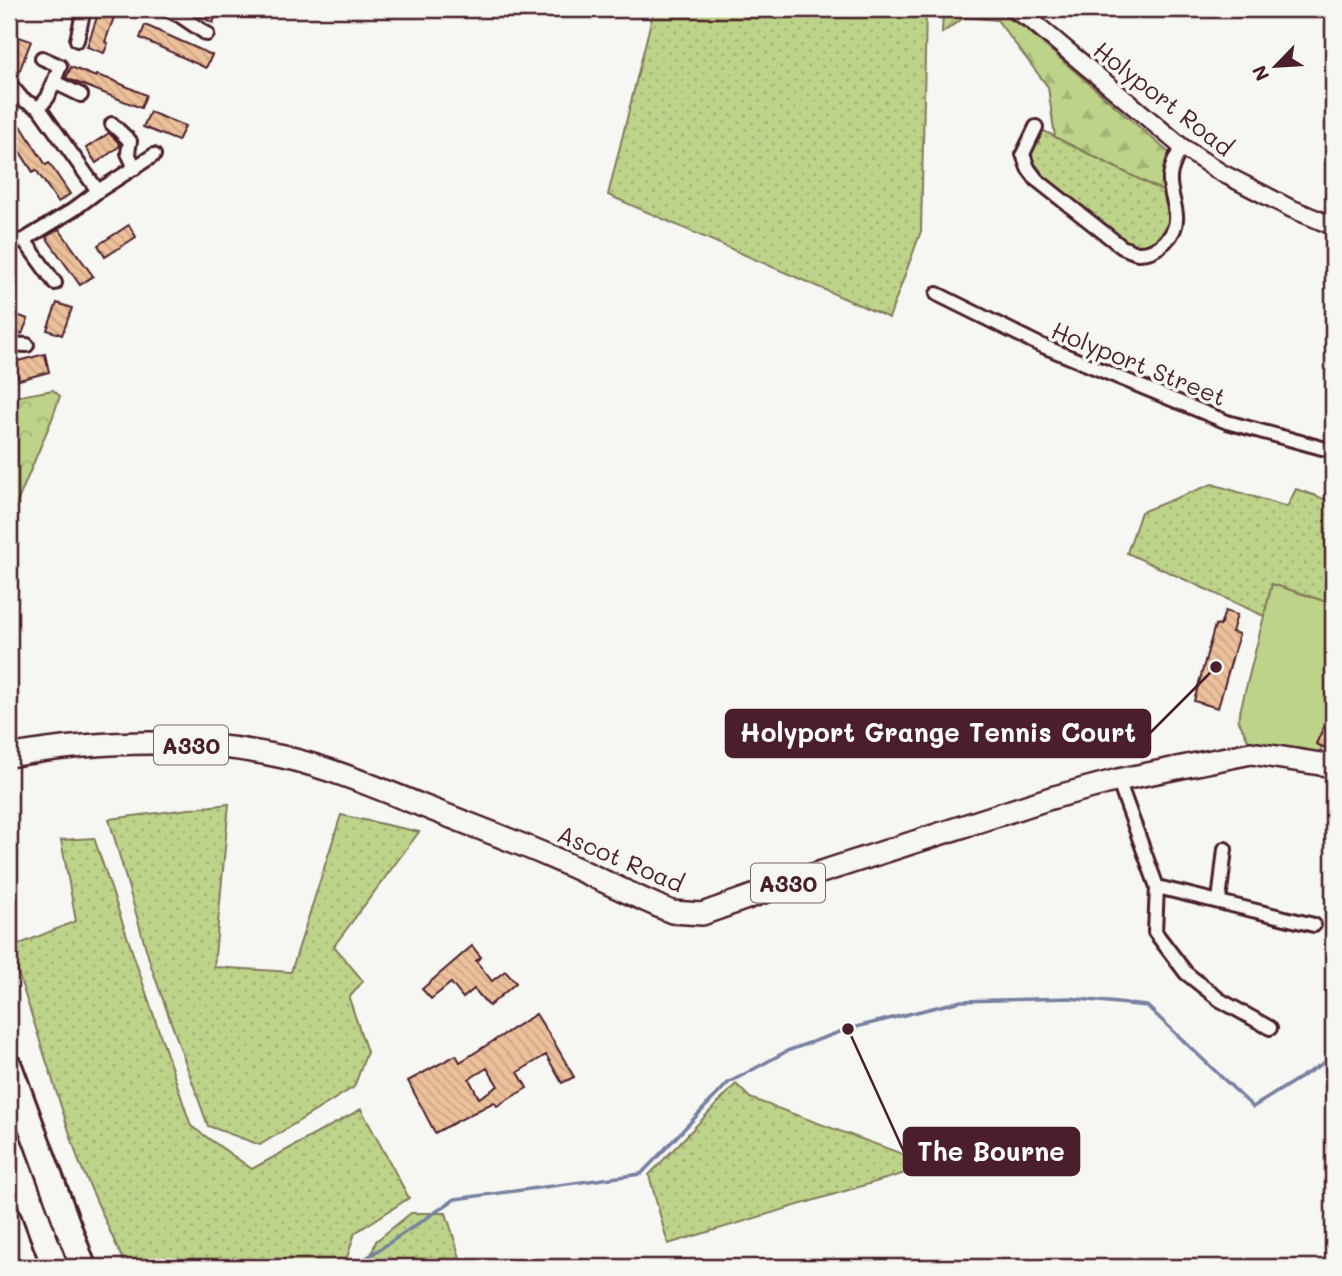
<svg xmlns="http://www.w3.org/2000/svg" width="1342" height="1276" font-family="Mali,sans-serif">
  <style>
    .grass { fill: url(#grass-dots); stroke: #83795a; stroke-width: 2 }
    .forest { fill: url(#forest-firs); stroke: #83795a; stroke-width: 2 }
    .park { fill: url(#park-crowns); stroke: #83795a; stroke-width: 2 }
    .garden { fill: #bcd389; stroke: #83795a; stroke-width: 2 }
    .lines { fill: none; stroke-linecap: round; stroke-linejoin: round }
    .stream { stroke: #7680a0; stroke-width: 3.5 }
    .building { fill: url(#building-back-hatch); stroke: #4a1f2b; stroke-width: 2; fill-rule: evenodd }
    .minor-casing { stroke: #4a1f2b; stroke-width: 18 }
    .tertiary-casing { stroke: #4a1f2b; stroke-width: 21 }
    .primary-casing { stroke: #4a1f2b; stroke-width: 26 }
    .motorway-casing { stroke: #4a1f2b; stroke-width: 30 }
    .minor { stroke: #f6f6f2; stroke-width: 12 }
    .tertiary { stroke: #f6f6f2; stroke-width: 16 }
    .primary { stroke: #f6f6f2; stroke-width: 21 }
    .motorway { stroke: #f6f6f2; stroke-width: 24 }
    .labels { text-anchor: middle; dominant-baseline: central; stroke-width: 7; stroke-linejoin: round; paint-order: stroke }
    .shield { fill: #f6f6f2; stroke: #7e6067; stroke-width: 2 }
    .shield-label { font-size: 23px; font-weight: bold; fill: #4a1f2b }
    .street-label { font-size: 24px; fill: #4a1f2b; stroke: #f6f6f2 }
    .leader { fill: none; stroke: #4a1f2b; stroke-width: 2.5 }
    .callout-dot { fill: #4a1f2b; stroke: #f6f6f2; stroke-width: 2.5 }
    .callout { fill: #4a1f2b; stroke: #4a1f2b; stroke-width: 2.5 }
    .callout-label { font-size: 26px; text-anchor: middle; font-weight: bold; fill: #fff }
  </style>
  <defs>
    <pattern id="grass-dots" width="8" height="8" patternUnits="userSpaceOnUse" patternTransform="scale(1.75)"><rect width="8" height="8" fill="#bcd389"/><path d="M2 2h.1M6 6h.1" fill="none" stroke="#a3b576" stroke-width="1.8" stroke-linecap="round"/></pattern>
    <pattern id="forest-firs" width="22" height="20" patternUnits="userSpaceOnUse" patternTransform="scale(1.75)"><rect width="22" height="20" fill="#bcd389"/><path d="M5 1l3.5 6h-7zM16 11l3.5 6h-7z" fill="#a3b576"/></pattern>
    <pattern id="park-crowns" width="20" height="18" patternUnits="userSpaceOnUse" patternTransform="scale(1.75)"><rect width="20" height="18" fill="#bcd389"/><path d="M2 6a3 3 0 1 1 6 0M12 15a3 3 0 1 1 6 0" fill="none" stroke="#a3b576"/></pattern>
    <pattern id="building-back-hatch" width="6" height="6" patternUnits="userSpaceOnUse" patternTransform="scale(1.75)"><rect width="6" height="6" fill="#ebc09a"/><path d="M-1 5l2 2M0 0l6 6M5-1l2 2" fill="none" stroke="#cba585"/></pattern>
  </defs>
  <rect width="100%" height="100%" fill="#f6f6f2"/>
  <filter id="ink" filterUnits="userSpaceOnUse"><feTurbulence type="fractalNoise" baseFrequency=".0143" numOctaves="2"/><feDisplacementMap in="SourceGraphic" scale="14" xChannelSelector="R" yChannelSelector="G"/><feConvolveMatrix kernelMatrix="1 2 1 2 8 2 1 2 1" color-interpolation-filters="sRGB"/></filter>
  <g filter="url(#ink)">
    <!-- grass -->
    <path class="grass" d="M654 9H926L921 231 889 318 608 195Z
      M1036 127 1165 192 1171 196 1174 230 1165 242 1136 253 1037 180 1023 154Z
      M1212 484 1287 507 1296 489 1333 502V604L1272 584 1264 616 1127 553 1141 512Z
      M229 804 214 967 291 972 341 815 419 832 334 946 363 981 349 998 367 1052 354 1087 260 1145 208 1126 151 966 109 819Z
      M94 838 191 1126 252 1169 361 1109 409 1198 355 1233 344 1267H126L79 1162 10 948 76 921 61 840Z
      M736 1084 750 1098 908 1156 919 1169 668 1244 649 1175Z
      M411 1213H446L463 1267H367L376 1241Z"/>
    <!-- forest -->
    <path class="forest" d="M943 9H992L1026 29 1174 157 1165 192 1055 137 1048 87 997 20 965 17 942 33Z"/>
    <!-- park -->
    <path class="park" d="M53 390 60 396 52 419 9 522V398Z"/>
    <!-- garden -->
    <path class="garden" d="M1272 584 1333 604V723L1318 755 1251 745 1238 720Z"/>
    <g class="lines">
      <!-- stream -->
      <path class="stream" d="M358 1267 359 1263 455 1199 641 1174 728 1083 787 1051 848 1029 961 1001 1069 998 1147 1006 1253 1107 1333 1057"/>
    </g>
    <!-- building -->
    <path class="building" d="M102 9H117L105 42 108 43 104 53 87 47 98 14H100Z
      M185 9H219L213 23Z
      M145 25 212 55 206 68 140 38Z
      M16 36 31 41 19 72 9 68V55Z
      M71 67 96 77 97 75 112 80 146 95 141 108 66 78Z
      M150 112 185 126 178 141 143 127Z
      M21 126 46 165 49 163 70 194 58 202 36 170 33 172 9 135Z
      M109 133 118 142 120 146 96 163 86 148Z
      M129 225 136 237 105 257 98 245Z
      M59 229 93 276 80 285 46 237Z
      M57 303 72 308 62 335 47 330Z
      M9 312 28 319 22 334 9 328Z
      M45 354 49 372 19 380 14 362Z
      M1225 611 1237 615 1232 632 1239 634 1218 708 1194 701 1215 625 1220 626Z
      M1333 706V751L1316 744Z
      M472 946 481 957 476 961 492 981 505 971 516 983 489 1006 474 989 463 998 451 983 431 999 422 989Z
      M536 1014 554 1042 574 1077 562 1083 546 1055 518 1072 527 1088 497 1106 494 1102 435 1133 408 1081 456 1055 460 1062ZM487 1068 498 1086 479 1098 469 1079Z"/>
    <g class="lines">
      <!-- minor casing -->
      <g class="minor-casing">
        <path id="minor" d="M166 9 179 15 207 34
          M77 40 84 9
          M54 82 81 95
          M9 83 23 100 39 108 98 191
          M39 108 48 97 60 66 42 58
          M112 124 130 141 128 153 135 168
          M1036 127 1023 154 1028 168 1037 180 1122 247C1127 249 1133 252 1138 253 1157 254 1178 235 1176 215 1175 202 1169 191 1170 177 1171 166 1176 157 1182 147
          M24 240 55 283
          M9 242 24 240 73 210 98 191 154 155
          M937 294 1038 344 1227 422 1333 451
          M9 344 27 345
          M1118 780 1157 887 1155 932 1186 973 1220 1000 1270 1028
          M1157 887 1314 925
          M1219 901 1225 849"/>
      </g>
      <!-- tertiary casing -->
      <g class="tertiary-casing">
        <path id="tertiary" d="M1013 9 1031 20 1182 147 1220 172 1290 208 1333 226"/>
      </g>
      <!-- primary casing -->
      <g class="primary-casing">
        <path id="primary" d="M9 756C100 740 192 737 283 757 330 768 373 786 418 804 463 822 507 838 551 857 592 875 631 895 672 912L702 914 812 875 1051 798 1118 780 1251 753 1333 766"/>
      </g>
      <!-- motorway casing -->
      <g class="motorway-casing">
        <path id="motorway" d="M9 1066 83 1267
          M9 1144 55 1267"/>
      </g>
      <!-- minor -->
      <use href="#minor" class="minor"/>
      <!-- tertiary -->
      <use href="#tertiary" class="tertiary"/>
      <!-- primary -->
      <use href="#primary" class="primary"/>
      <!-- motorway -->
      <use href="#motorway" class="motorway"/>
    </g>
  </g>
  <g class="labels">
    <!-- shield labels -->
    <g class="shield">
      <rect x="154" y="725.5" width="74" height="39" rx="5"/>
      <rect x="751" y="863.5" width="74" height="39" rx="5"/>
    </g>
    <g class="shield-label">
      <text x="191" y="745">A330</text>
      <text x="788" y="883">A330</text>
    </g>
    <!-- street labels -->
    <g class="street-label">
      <text transform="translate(1164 98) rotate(38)">Holyport Road</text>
      <text transform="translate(1139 363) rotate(22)">Holyport Street</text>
      <text transform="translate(621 858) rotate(23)">Ascot Road</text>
    </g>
  </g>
  <!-- callouts -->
  <path class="leader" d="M1216 667L1150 733M848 1029L904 1152"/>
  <g class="callout-dot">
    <circle cx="1216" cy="667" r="7"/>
    <circle cx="848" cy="1029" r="7"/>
  </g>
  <g class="callout">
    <rect x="726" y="710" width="424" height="47" rx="7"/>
    <rect x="904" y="1128" width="175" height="47" rx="7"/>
  </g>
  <g class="callout-label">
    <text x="938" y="742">Holyport Grange Tennis Court</text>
    <text x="991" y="1161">The Bourne</text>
  </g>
  <!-- margin -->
  <rect width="1342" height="1276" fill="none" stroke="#f6f6f2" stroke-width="35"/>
  <rect x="18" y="18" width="1307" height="1241" fill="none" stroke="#4a1f2b" stroke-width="2.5" filter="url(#ink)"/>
  <!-- north arrow -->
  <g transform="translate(1276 66) rotate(245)" stroke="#f6f6f2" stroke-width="5" paint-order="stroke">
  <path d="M0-5L12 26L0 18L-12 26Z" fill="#4a1f2b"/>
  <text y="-10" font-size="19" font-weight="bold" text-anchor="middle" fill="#4a1f2b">N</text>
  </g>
</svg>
